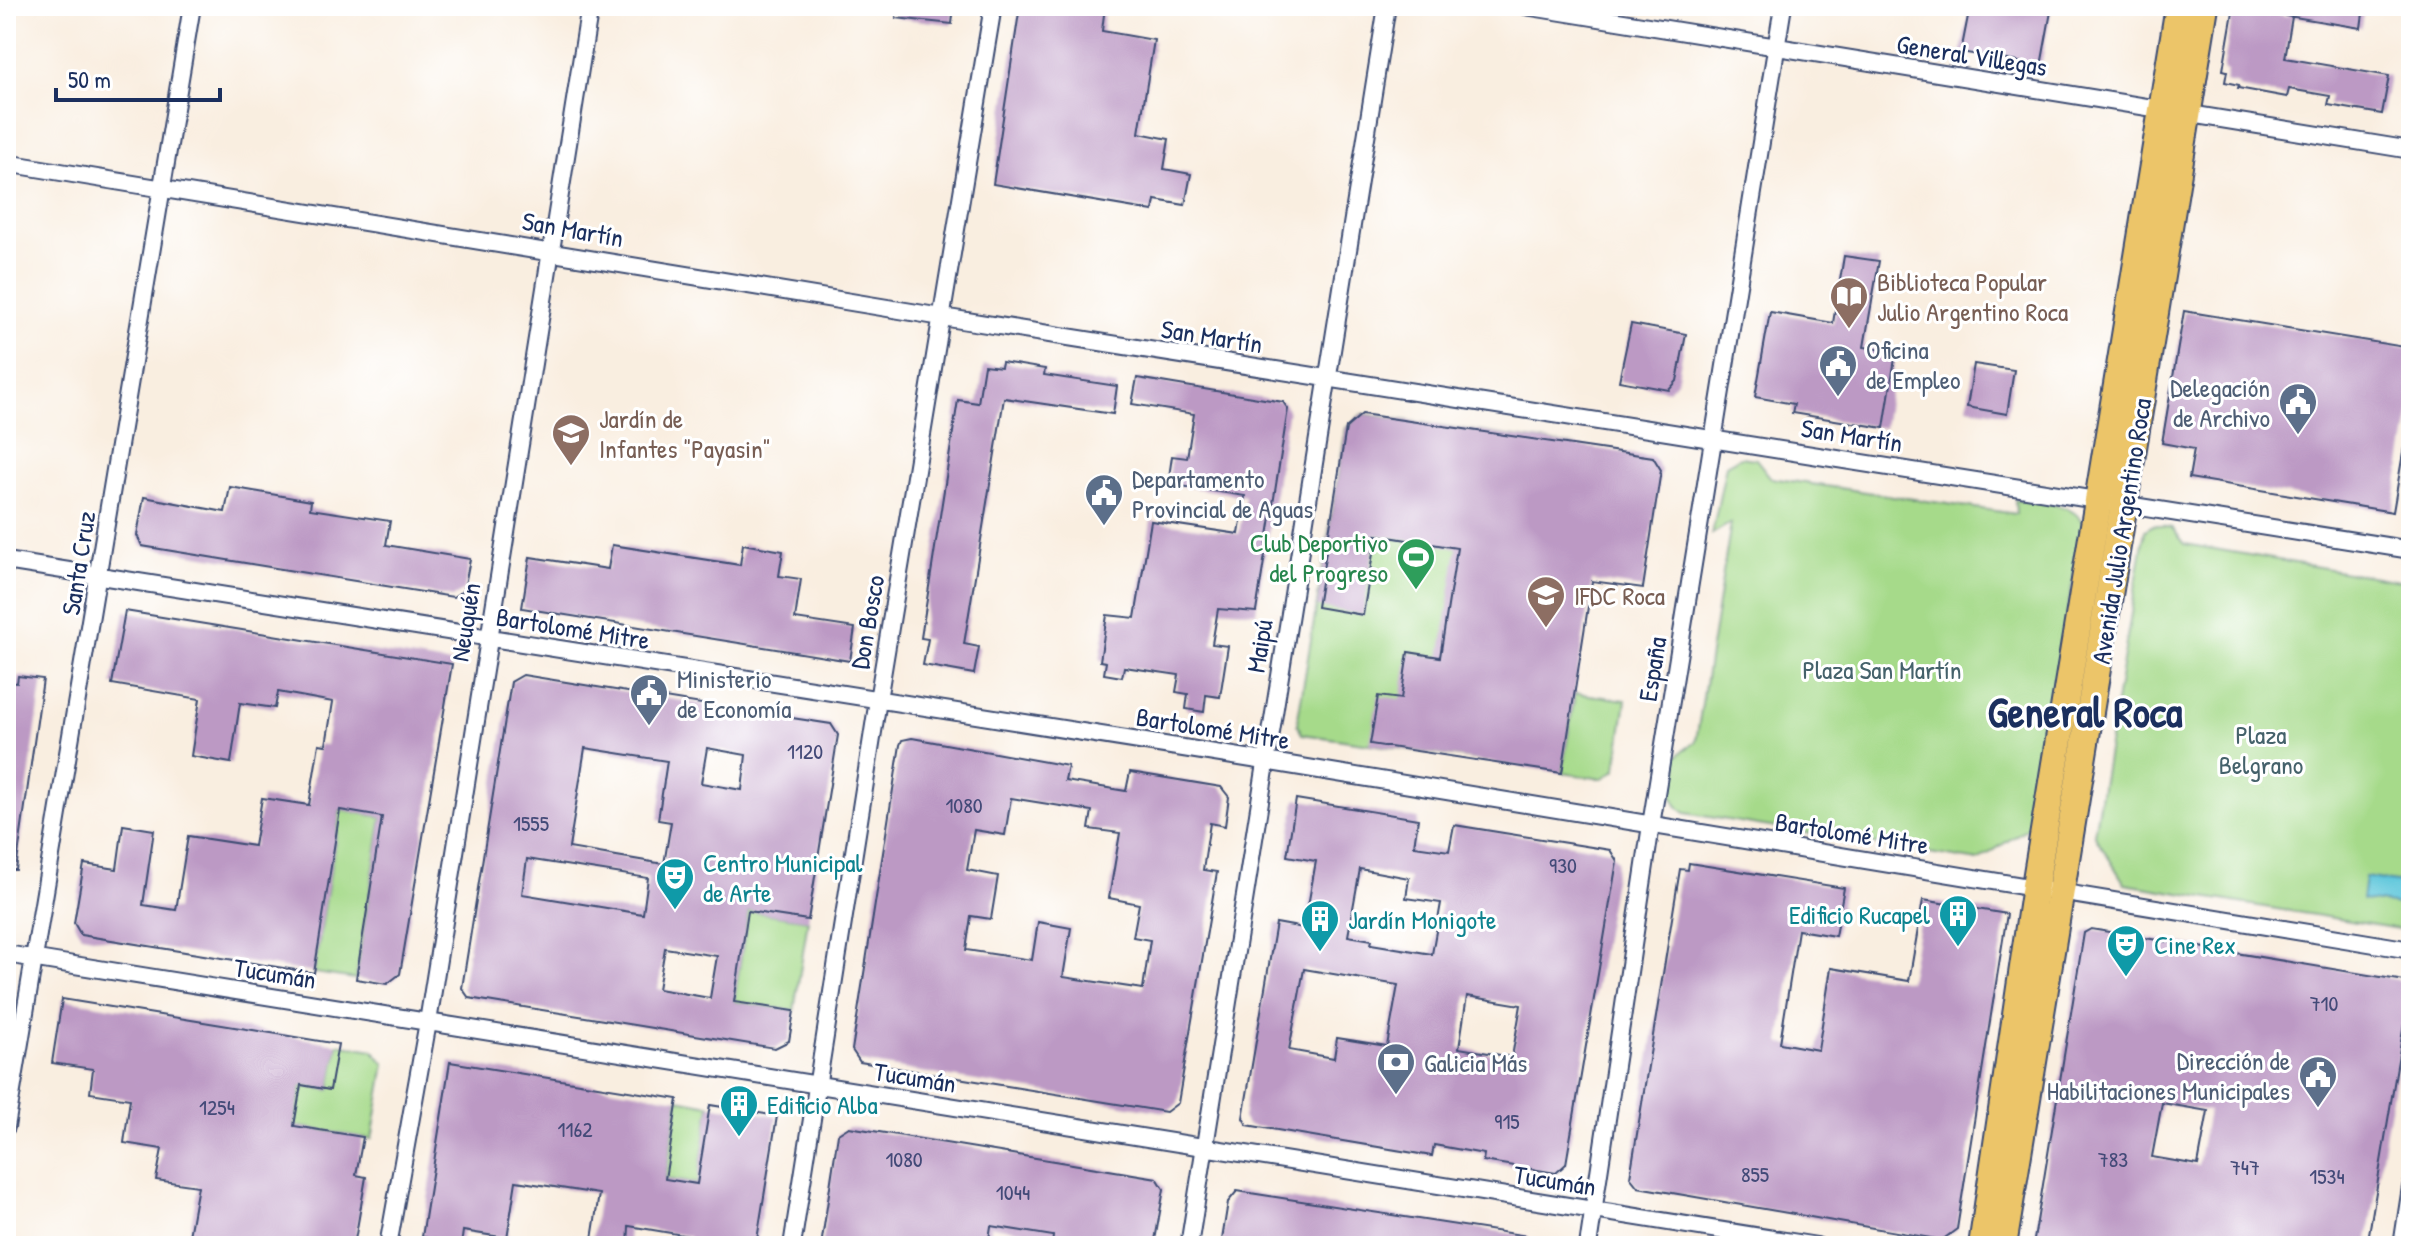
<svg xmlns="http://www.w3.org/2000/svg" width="2417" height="1252" font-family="'Patrick Hand',sans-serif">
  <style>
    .green { fill: #a6da8a; stroke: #608474; stroke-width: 2 }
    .water { fill: #5fc7db; stroke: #3d7b9c; stroke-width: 2 }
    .building { fill: #bc99c4; fill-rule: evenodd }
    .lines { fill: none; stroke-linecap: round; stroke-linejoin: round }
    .minor-casing { stroke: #3c4c72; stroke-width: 20 }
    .primary-casing { stroke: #3c4c72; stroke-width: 30 }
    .minor { stroke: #fff; stroke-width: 16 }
    .primary { stroke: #ecc569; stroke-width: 26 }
    .labels { text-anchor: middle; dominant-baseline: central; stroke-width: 6; stroke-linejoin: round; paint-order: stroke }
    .number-label { font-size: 22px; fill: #434a78 }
    .street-label { font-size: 26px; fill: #1b2f5e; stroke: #fff }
    .education-label { font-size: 26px; fill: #785e54; stroke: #fff; text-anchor: start }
    .service-label { font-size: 26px; fill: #4e5e75; stroke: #fff; text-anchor: start }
    .leisure-label { font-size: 26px; fill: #27864d; stroke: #fff; text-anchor: end }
    .park-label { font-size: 26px; fill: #45626b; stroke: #fff }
    .culture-label { font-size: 26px; fill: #0d838f; stroke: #fff; text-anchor: start }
    .town-label { font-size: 42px; font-weight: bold; fill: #1b2f5e; stroke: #fff }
  </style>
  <rect width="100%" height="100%" fill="#fff"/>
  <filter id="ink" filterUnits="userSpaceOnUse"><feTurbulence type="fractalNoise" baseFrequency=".0125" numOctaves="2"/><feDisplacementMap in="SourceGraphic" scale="16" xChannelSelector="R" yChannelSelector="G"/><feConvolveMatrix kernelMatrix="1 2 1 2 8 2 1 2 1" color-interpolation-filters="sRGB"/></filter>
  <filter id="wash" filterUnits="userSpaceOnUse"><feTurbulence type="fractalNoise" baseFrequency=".006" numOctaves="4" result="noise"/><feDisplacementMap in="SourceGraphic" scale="32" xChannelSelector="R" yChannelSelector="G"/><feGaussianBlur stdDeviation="1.8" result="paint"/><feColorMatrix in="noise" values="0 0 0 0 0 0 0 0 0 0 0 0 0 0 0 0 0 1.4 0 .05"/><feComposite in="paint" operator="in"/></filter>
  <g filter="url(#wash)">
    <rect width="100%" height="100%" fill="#f9eee0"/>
    <!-- green -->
    <path class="green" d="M1362 414 1575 446 1486 761 1302 734 1297 724 1346 428Z
      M1740 457 1756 459 1771 478 2016 514 2015 500C2037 503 2072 501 2083 523L2030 826 1978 861 1685 813C1665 798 1671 780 1674 758L1696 741 1731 523 1712 534 1726 465Z
      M2153 525 2172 528 2185 544 2411 583V931L2125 884 2094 834 2145 530Z
      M1575 693 1626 700 1616 770 1602 779 1562 773Z
      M340 810 382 817 356 979 314 973Z
      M748 911 808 920 794 1011 734 1002Z
      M338 1044 373 1050 385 1064 372 1139 294 1126 301 1085 330 1090Z
      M678 1099 710 1105 698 1184 665 1179Z"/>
    <!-- water -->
    <path class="water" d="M2365 877 2409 884 2405 906 2362 900Z"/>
    <g id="blocks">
      <!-- building -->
      <path class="building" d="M897 6H954L952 24 896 18Z
        M1020 6H1105L1102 31 1154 40 1139 133 1169 139 1164 169 1191 174 1185 205 1155 200 1153 211 993 184Z
        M1970 6H2052L2041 66 1961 52Z
        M2234 6H2272L2271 13 2292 17 2285 58 2389 76 2382 114 2328 105 2330 96 2289 89 2287 97 2238 88 2239 85 2225 82 2227 71 2223 70Z
        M2288 6H2364L2361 28 2288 16Z
        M1844 256 1879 261 1864 347 1896 352 1884 428 1792 413 1794 404 1755 397 1770 312 1833 323Z
        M2184 311 2411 348V406L2393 512 2189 478 2194 449 2162 443Z
        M1631 324 1686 334 1677 381 1669 390 1619 381Z
        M1002 362 1045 369 1044 375 1117 386 1113 414 1004 398 964 644 979 647 974 674 923 665 928 639 921 638 958 400 978 403 984 365 1001 367Z
        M1974 364 2014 370 2007 414 1967 407Z
        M1137 378 1283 402 1288 409 1256 612 1218 609 1212 644 1228 646 1220 697 1206 695 1204 712 1186 709 1188 694 1176 692 1179 675 1124 667 1122 677 1104 674 1106 662 1100 661 1107 615 1135 618 1151 521 1239 534 1245 496 1168 484 1172 456 1187 458 1194 414 1132 404Z
        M1362 414 1653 457 1661 470 1643 588 1592 581 1562 773 1370 744 1378 696 1401 699 1408 652 1440 657 1457 548 1376 535 1363 615 1317 607 1346 428Z
        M230 487 311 501 310 509 390 521 386 545 470 559 464 590 453 597 142 546 137 535 144 497 225 512Z
        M743 544 783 551 779 576 801 579 795 619 855 628 850 661 522 608 530 557 608 569 612 545 740 565Z
        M125 611 452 664 400 974 387 984 356 979 382 817 340 810 314 973 81 935 74 923 84 864 117 869 123 825 154 830 143 905 176 910 188 836 254 846 262 798 309 805 319 744 326 745 333 702 278 692 275 708 240 703 231 763 191 756 200 699 112 684Z
        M523 675 714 706 713 714 752 719 753 712 831 724 838 735 808 920 748 911 734 1002 794 1011 789 1041 775 1048 469 998 462 988 511 682ZM585 748 667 761 658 820 671 822 664 864 569 848ZM707 748 746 755 742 790 701 783ZM527 859 648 878 643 914 522 894ZM665 948 717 956 710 998 658 989Z
        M18 676 43 679 16 870H6V696L8 682 17 683Z
        M912 738 1068 766 1065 781 1126 791 1130 772 1221 787 1229 797 1225 826 1210 823 1203 870 1217 872 1178 1103 1166 1112 860 1062 852 1050 900 745 902 740ZM1011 798 1092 811 1089 829 1120 833 1109 898 1139 904 1133 937 1150 940 1143 989 1063 977 1071 928 1038 922 1032 960 966 950 971 916 991 919 998 876 967 870 974 830 1005 835Z
        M1296 799 1418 819 1414 846 1449 851 1454 825 1610 850 1617 861 1591 1016 1566 1164 1556 1173 1483 1161 1484 1154 1434 1145 1432 1156 1247 1125 1243 1118 1276 923 1304 928 1316 861 1287 856ZM1360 869 1409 878 1406 898 1441 903 1432 954 1371 944 1372 940 1348 936ZM1304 969 1398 985 1387 1046 1337 1038 1334 1058 1289 1050ZM1467 996 1521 1005 1512 1057 1459 1048Z
        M1689 863 1844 888 1835 936 1798 930 1780 1043 1818 1050 1831 968 1909 981 1923 900 2007 914 1957 1229 1942 1240 1638 1187 1630 1177 1680 869 1688 870Z
        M2091 929 2411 982 2367 1246H2033L2084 933ZM2162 1103 2208 1111 2198 1165 2152 1157Z
        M62 999 338 1044 330 1090 301 1085 294 1126 363 1137 356 1175 366 1177 354 1246H247L189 1236 198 1186 156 1180 162 1149 124 1143 130 1099 90 1093 93 1069 52 1063Z
        M450 1062 678 1099 665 1179 697 1184 710 1105 777 1116 756 1246H688L689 1236 629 1226 628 1246H591L599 1194 516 1181 507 1238 463 1231 461 1246H441L442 1240 422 1237Z
        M849 1127 1157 1178 1164 1189 1154 1246H1052L1053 1236 991 1226 988 1246H821L838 1134Z
        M1237 1191 1528 1236 1527 1246H1221L1228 1202Z"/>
    </g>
  </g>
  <g filter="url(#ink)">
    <use href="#blocks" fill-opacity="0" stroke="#3c4c72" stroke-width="2"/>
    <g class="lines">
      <!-- minor casing -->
      <g class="minor-casing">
        <path id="minor" d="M1525 6 2411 150
          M6 163 942 317 2411 550
          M6 561 1265 761 2411 950
          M6 954 1817 1246
          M6 1127 192 6
          M388 1246 428 1022 590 6
          M792 1246 878 700 993 6
          M1189 1246 1387 6
          M1588 1246 1651 825 1783 6
          M2402 1246 2411 1187"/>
      </g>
      <!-- primary casing -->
      <g class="primary-casing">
        <path id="primary" d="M1982 1246 2035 886 2179 6
          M2003 1246 2205 6"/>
      </g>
      <!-- minor -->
      <use href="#minor" class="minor"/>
      <!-- primary -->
      <use href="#primary" class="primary"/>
    </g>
  </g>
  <!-- icons -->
  <defs>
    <g id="library-pin" transform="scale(2)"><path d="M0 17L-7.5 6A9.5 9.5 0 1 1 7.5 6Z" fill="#8d6e63" stroke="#fff"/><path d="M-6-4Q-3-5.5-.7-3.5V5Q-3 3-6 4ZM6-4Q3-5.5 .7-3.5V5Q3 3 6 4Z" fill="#fff"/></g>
    <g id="civic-pin" transform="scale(2)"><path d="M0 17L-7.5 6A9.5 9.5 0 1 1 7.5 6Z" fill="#5c6f8a" stroke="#fff"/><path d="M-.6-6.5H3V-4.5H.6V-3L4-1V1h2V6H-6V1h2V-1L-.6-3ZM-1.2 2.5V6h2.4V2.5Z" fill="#fff"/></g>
    <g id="school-pin" transform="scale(2)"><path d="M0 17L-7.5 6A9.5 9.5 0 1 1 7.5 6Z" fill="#8d6e63" stroke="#fff"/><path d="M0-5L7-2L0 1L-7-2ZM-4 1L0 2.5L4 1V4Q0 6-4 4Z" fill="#fff"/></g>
    <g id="stadium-pin" transform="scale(2)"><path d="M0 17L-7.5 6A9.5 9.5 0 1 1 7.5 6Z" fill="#2e9e5b" stroke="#fff"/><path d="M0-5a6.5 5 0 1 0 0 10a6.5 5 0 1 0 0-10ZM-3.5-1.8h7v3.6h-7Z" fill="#fff"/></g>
    <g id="university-pin" transform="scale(2)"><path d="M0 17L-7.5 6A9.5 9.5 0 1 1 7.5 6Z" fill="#8d6e63" stroke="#fff"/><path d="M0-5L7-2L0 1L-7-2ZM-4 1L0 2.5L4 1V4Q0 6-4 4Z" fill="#fff"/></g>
    <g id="theatre-pin" transform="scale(2)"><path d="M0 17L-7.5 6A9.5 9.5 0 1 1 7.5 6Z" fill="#0f9aa8" stroke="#fff"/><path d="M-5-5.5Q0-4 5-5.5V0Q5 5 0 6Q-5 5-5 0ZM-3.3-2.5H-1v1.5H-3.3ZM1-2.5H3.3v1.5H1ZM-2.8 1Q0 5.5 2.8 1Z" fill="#fff"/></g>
    <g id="building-pin" transform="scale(2)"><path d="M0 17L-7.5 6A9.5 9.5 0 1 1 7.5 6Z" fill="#0f9aa8" stroke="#fff"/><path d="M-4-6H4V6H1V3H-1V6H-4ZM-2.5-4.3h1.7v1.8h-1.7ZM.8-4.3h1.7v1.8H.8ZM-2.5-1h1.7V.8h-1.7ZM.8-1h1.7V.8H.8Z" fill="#fff"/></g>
    <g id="bank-pin" transform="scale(2)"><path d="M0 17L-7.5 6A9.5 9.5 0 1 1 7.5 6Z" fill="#5c6f8a" stroke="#fff"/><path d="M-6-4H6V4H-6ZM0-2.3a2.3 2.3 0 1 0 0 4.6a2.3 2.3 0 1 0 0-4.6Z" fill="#fff"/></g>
  </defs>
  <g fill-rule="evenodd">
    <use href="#library-pin" x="1849" y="296"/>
    <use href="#civic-pin" x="1838" y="364"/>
    <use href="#civic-pin" x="2298" y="402"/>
    <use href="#school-pin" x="571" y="433"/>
    <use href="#civic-pin" x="1104" y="493"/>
    <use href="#stadium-pin" x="1416" y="557"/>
    <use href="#university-pin" x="1546" y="595"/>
    <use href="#civic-pin" x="649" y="693"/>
    <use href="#theatre-pin" x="675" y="877"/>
    <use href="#building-pin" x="1958" y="914"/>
    <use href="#building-pin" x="1320" y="919"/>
    <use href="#theatre-pin" x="2126" y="944"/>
    <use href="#bank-pin" x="1396" y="1062"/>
    <use href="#civic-pin" x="2318" y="1075"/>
    <use href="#building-pin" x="739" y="1104"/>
  </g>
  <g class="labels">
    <!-- number labels -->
    <g class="number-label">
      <text x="805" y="751">1120</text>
      <text x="964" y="805">1080</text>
      <text x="531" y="823">1555</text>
      <text x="1563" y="865">930</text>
      <text x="2324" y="1003">710</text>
      <text x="217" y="1107">1254</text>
      <text x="1507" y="1121">915</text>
      <text x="575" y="1129">1162</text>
      <text x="904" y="1159">1080</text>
      <text x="2113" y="1159">783</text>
      <text x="2245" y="1167">747</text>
      <text x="1755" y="1174">855</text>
      <text x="2327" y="1176">1534</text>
      <text x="1013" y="1192">1044</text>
    </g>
    <!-- street labels -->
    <g class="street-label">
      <text transform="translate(1972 55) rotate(9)">General Villegas</text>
      <text transform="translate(573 229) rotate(10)">San Martín</text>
      <text transform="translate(1212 336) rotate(9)">San Martín</text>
      <text transform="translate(1852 435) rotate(9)">San Martín</text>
      <text transform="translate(2121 531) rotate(-81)">Avenida Julio Argentino Roca</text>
      <text transform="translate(78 563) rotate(-81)">Santa Cruz</text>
      <text transform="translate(465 622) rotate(-81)">Neuquén</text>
      <text transform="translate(867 622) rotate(-80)">Don Bosco</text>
      <text transform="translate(573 628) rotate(9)">Bartolomé Mitre</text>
      <text transform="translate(1259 646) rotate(-81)">Maipú</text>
      <text transform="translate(1652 669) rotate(-81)">España</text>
      <text transform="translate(1213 728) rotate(9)">Bartolomé Mitre</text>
      <text transform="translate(1852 833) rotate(9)">Bartolomé Mitre</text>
      <text transform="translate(275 973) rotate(9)">Tucumán</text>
      <text transform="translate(915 1077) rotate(9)">Tucumán</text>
      <text transform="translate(1555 1180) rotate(9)">Tucumán</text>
    </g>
    <!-- education labels -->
    <g class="education-label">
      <text x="1877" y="281">Biblioteca Popular<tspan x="1877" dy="30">Julio Argentino Roca</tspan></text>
      <text x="599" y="418">Jardín de<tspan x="599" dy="30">Infantes "Payasin"</tspan></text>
      <text x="1574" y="595">IFDC Roca</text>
    </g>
    <!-- service labels -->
    <g class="service-label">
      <text x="1866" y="349">Oficina<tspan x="1866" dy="30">de Empleo</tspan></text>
      <text x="2270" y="387" text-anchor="end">Delegación<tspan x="2270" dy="30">de Archivo</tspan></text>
      <text x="1132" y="478">Departamento<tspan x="1132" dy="30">Provincial de Aguas</tspan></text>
      <text x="677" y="678">Ministerio<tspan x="677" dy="30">de Economía</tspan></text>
      <text x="2290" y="1060" text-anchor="end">Dirección de<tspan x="2290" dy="30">Habilitaciones Municipales</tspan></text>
      <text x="1424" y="1062">Galicia Más</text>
    </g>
    <!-- leisure labels -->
    <g class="leisure-label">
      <text x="1388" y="542">Club Deportivo<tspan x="1388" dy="30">del Progreso</tspan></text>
    </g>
    <!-- park labels -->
    <g class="park-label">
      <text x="1882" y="669">Plaza San Martín</text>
      <text x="2261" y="734">Plaza<tspan x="2261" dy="30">Belgrano</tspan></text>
    </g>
    <!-- culture labels -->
    <g class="culture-label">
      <text x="703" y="862">Centro Municipal<tspan x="703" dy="30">de Arte</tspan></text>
      <text x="1930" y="914" text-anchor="end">Edificio Rucapel</text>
      <text x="1348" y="919">Jardín Monigote</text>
      <text x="2154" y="944">Cine Rex</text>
      <text x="767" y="1104">Edificio Alba</text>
    </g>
    <!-- town labels -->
    <g class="town-label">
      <text x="2085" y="711">General Roca</text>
    </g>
  </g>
  <!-- margin -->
  <rect width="2417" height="1252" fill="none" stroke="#fff" stroke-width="32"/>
  <!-- scale -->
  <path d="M56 88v12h164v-12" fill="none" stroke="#1b2f5e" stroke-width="4"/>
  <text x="68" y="88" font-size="24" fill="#1b2f5e" stroke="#ffffff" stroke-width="6" paint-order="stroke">50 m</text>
</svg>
